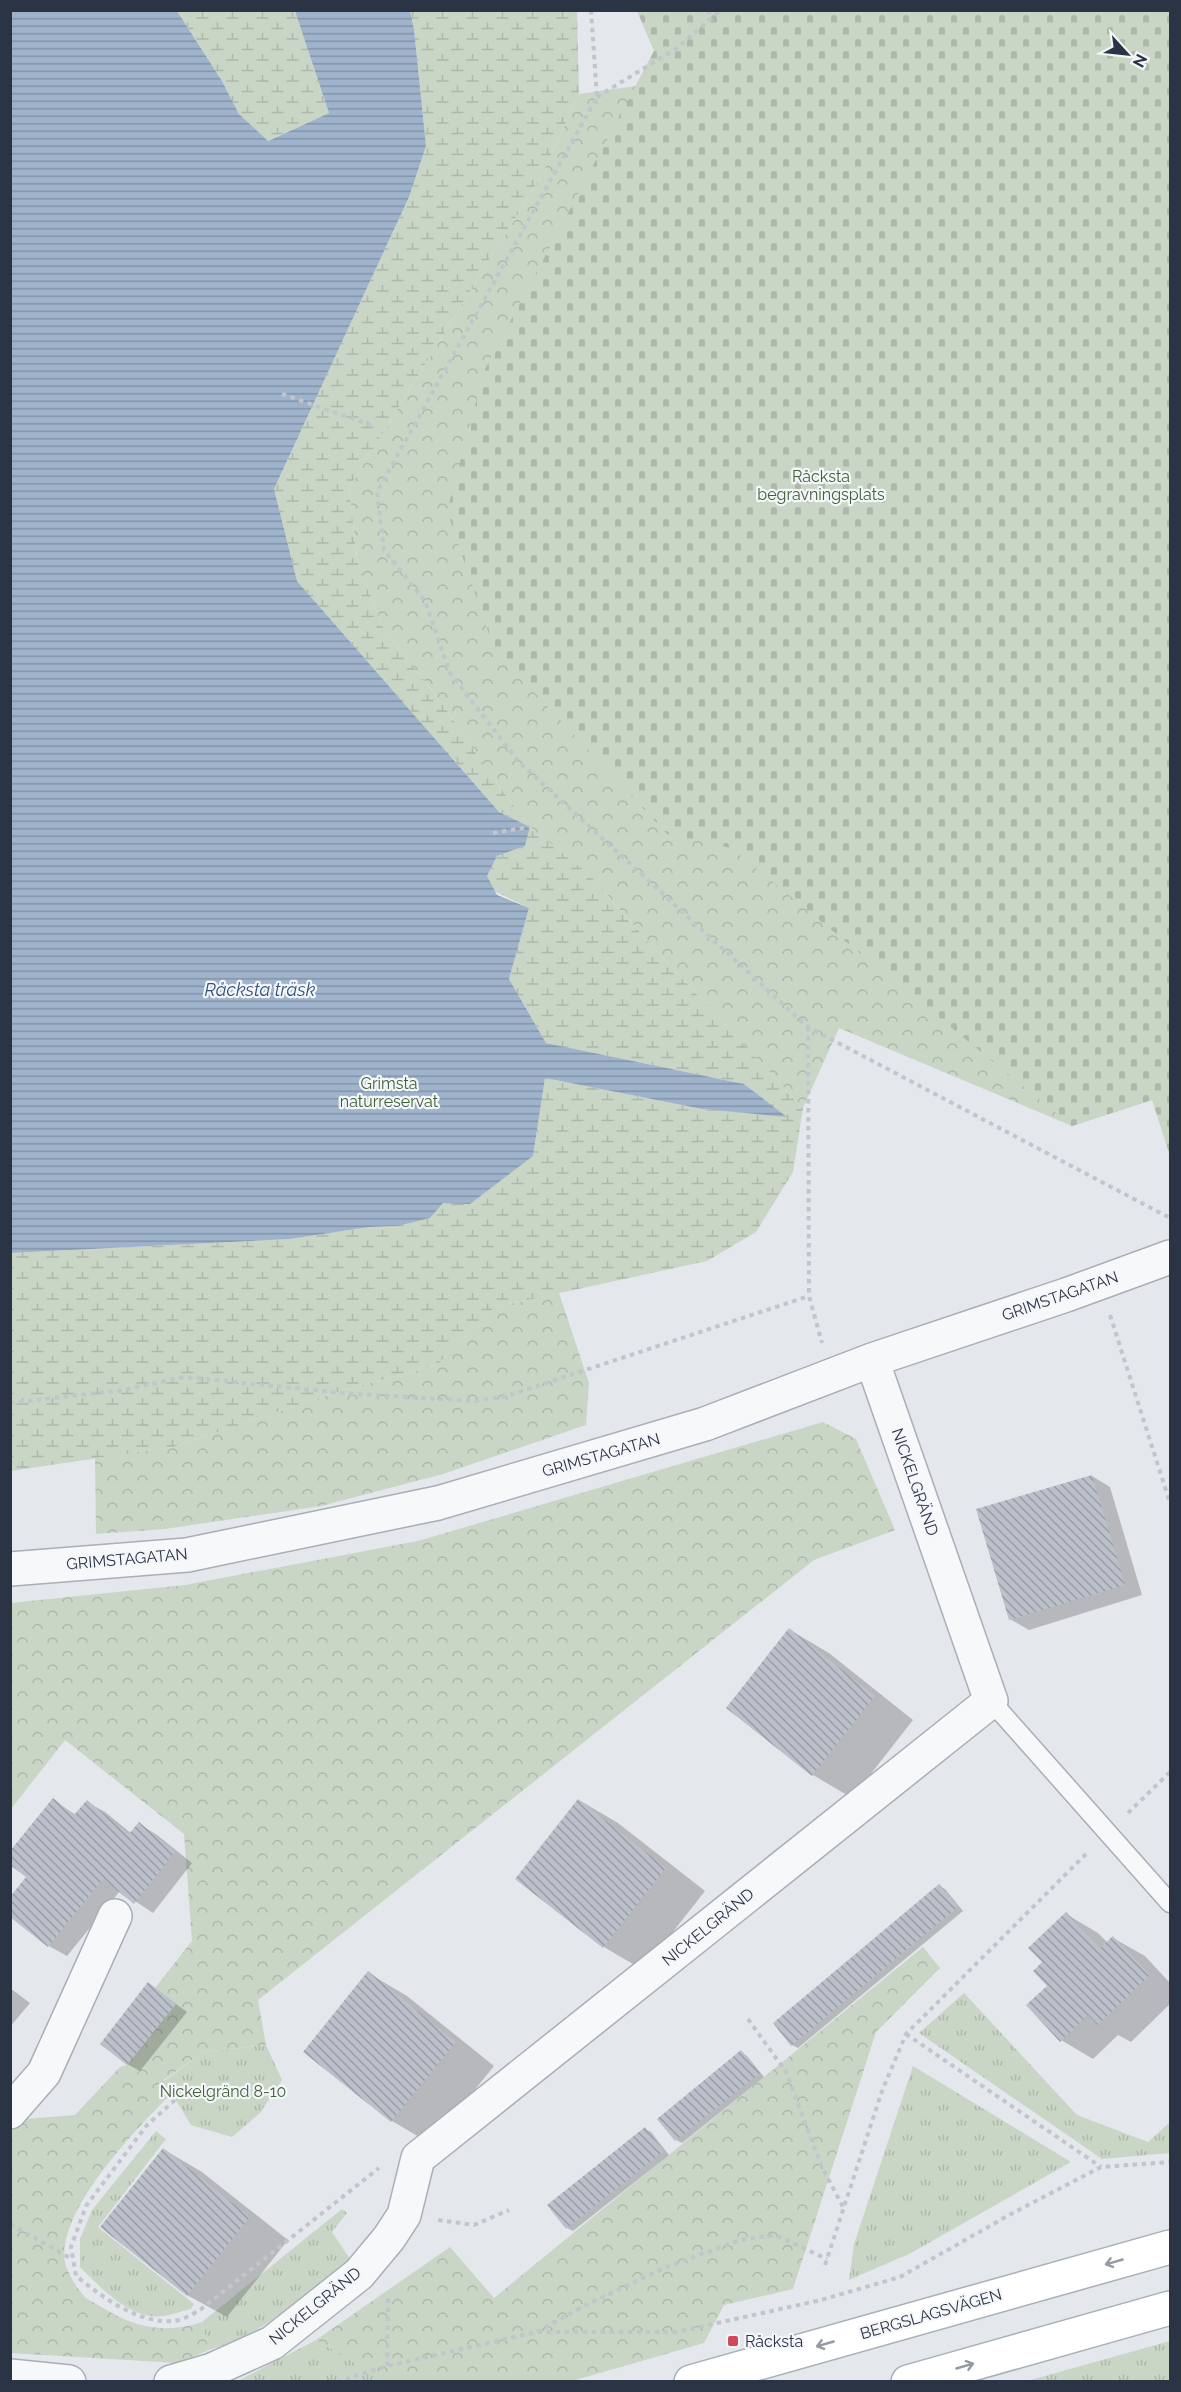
<svg xmlns="http://www.w3.org/2000/svg" width="1181" height="2392" font-family="Raleway,sans-serif">
  <style>
    .grass { fill: url(#grass-tufts) }
    .forest { fill: url(#forest-crowns) }
    .wetland { fill: url(#wetland-marsh) }
    .cemetery { fill: url(#cemetery-stones) }
    .water { fill: url(#water-rules) }
    .shadow { fill: #0003 }
    .building { fill: url(#building-back-hatch) }
    .lines { fill: none; stroke-linecap: round; stroke-linejoin: round }
    .lane-casing { stroke: #a9aeb7; stroke-width: 21 }
    .street-casing { stroke: #a9aeb7; stroke-width: 36 }
    .secondary-casing { stroke: #a9aeb7; stroke-width: 36 }
    .path { stroke: #c2c5cb; stroke-width: 4; stroke-dasharray: 4.5 4.5; stroke-linecap: butt }
    .lane { stroke: #f7f8fa; stroke-width: 18 }
    .street { stroke: #f7f8fa; stroke-width: 33 }
    .secondary { stroke: #fff; stroke-width: 33 }
    .oneway { stroke: #959aa2 }
    .poi-dot { fill: #d1495b; stroke: #f4f6f9; stroke-width: 2 }
    .labels { text-anchor: middle; dominant-baseline: central; stroke-width: 4.5; stroke-linejoin: round; paint-order: stroke }
    .park-label { font-size: 16px; fill: #3f6138; stroke: #f4f6f9 }
    .street-label { font-size: 16px; fill: #2b3445; stroke: #f4f6f9 }
    .poi-label { font-size: 16px; fill: #2b3445; stroke: #f4f6f9; text-anchor: start }
    .water-label { font-size: 18px; font-style: italic; fill: #34527a; stroke: #f4f6f9 }
  </style>
  <defs>
    <pattern id="grass-tufts" width="24" height="20" patternUnits="userSpaceOnUse" patternTransform="scale(1.5)"><rect width="24" height="20" fill="#c9d6c5"/><path d="M3 7l-1-3M5 7V3M7 7l1-3M15 17l-1-3M17 17v-4M19 17l1-3" fill="none" stroke="#adb8ab"/></pattern>
    <pattern id="forest-crowns" width="20" height="18" patternUnits="userSpaceOnUse" patternTransform="scale(1.5)"><rect width="20" height="18" fill="#c9d6c5"/><path d="M2 6a3 3 0 1 1 6 0M12 15a3 3 0 1 1 6 0" fill="none" stroke="#adb8ab"/></pattern>
    <pattern id="wetland-marsh" width="20" height="14" patternUnits="userSpaceOnUse" patternTransform="scale(1.5)"><rect width="20" height="14" fill="#c9d6c5"/><path d="M1 5h8M5 5V1M11 12h8M15 12V8" fill="none" stroke="#adb8ab"/></pattern>
    <pattern id="cemetery-stones" width="16" height="16" patternUnits="userSpaceOnUse" patternTransform="scale(1.5)"><rect width="16" height="16" fill="#c9d6c5"/><path d="M2 7V4a2 2 0 0 1 4 0v3zM10 15v-3a2 2 0 0 1 4 0v3z" fill="#adb8ab"/></pattern>
    <pattern id="water-rules" width="6" height="5" patternUnits="userSpaceOnUse" patternTransform="scale(1.5)"><rect width="6" height="5" fill="#9fb4cc"/><path d="M0 2.5h6" fill="none" stroke="#8293a7"/></pattern>
    <pattern id="building-back-hatch" width="6" height="6" patternUnits="userSpaceOnUse" patternTransform="scale(1.5)"><rect width="6" height="6" fill="#bbc0ca"/><path d="M-1 5l2 2M0 0l6 6M5-1l2 2" fill="none" stroke="#989da6"/></pattern>
  </defs>
  <rect width="100%" height="100%" fill="#e4e7ec"/>
  <!-- grass -->
  <path class="grass" d="M964 1993 1077 2115 1148 2142 1170 2122V2153L1102 2159 919 2033Z
    M266 2045 282 2080 260 2113 232 2137 191 2125 164 2081 203 2052Z
    M913 2066 1071 2162 911 2253 849 2280 854 2244Z
    M156 2131 166 2139 98 2227 194 2304 191 2309C182 2311 172 2315 163 2316 130 2320 101 2288 80 2267V2239L92 2210Z
    M342 2209 347 2213 332 2232 350 2259 271 2321 243 2338 209 2350 202 2322Z
    M316 2340 387 2381H238Z
    M1170 2341V2381H1027Z"/>
  <!-- forest -->
  <path class="forest" d="M1170 11 1152 1100 1072 1126 839 1028 803 1108 648 942 589 874 530 827 490 774 444 706 382 626 357 558 349 488 541 176 579 94Z
    M559 1293 589 1383 586 1425 443 1474 321 1506 165 1529 96 1534 95 1458 173 1447 337 1392 437 1365 495 1307Z
    M823 1422 856 1439 895 1530 814 1560 258 2000 266 2045 203 2052 164 2080 172 2093C137 2128 56 2211 65 2263 67 2272 79 2292 86 2298 94 2303 102 2307 110 2312 139 2329 170 2333 202 2322L209 2350 177 2363 11 2353 10 2132 26 2119 75 2115 120 2067 127 2065 175 2005 155 1988 192 1941 184 1834 65 1740 11 1809V1603L185 1585 418 1541Z
    M923 1947 940 1968 876 2032 793 2289 724 2305 704 2343 572 2381 387 2382 316 2340 450 2247 494 2298Z"/>
  <!-- wetland -->
  <path class="wetland" d="M177 11H295L329 113 267 141 239 114 222 81Z
    M410 11H577L579 94 541 176 349 488 357 558 382 626 444 706 490 774 530 827 589 874 648 942 803 1108 793 1172 756 1232 707 1261 495 1307 437 1365 337 1392 173 1447 11 1471V1253L290 1239 369 1227 397 1226 533 1156 545 1078 702 1109 786 1116 744 1084 546 1043 509 979 529 908 494 891 487 876 497 856 525 846 530 827 499 812 297 581 274 489 409 197 426 146 414 29Z"/>
  <!-- cemetery -->
  <path class="cemetery" d="M637 11H1170V1156L1152 1100 1072 1126 731 848 667 834 494 649 447 511 485 369 654 51Z"/>
  <!-- water -->
  <path class="water" d="M11 10 177 11 222 81 239 114 268 141 329 113 295 11H410L414 29 426 146 409 197 274 489 297 581 499 812 530 827 525 846 497 856 487 876 497 895 529 908 509 979 546 1043 744 1084 787 1117 702 1109 545 1078 533 1156 470 1204 443 1203 430 1218 397 1226 369 1227 290 1239 11 1253Z"/>
  <!-- shadow -->
  <path class="shadow" d="M1092 1476 1110 1487 1142 1595 1029 1630 1010 1619Z
    M790 1630 829 1653 913 1720 852 1798 813 1775Z
    M53 1800 76 1815 87 1802 105 1812 132 1834 139 1824 157 1835 192 1863 153 1913 120 1891 67 1956 49 1946 28 1877Z
    M579 1800 618 1823 705 1891 643 1970 604 1947Z
    M939 1886 945 1889 963 1911 798 2048 792 2045 775 2024Z
    M1066 1914 1098 1933 1108 1943 1113 1938 1145 1956 1170 1983V2004L1131 2042 1118 2035 1093 2059 1061 2040 1044 1962Z
    M368 1973 407 1996 494 2066 431 2144 392 2121Z
    M149 1984 187 2012 140 2071 127 2064Z
    M10 1988 30 2003 10 2027Z
    M741 2052 747 2056 764 2077 682 2143 676 2140Z
    M645 2129 651 2132 669 2155 573 2231 567 2228Z
    M163 2149 202 2172 288 2240 227 2317 187 2295Z"/>
  <!-- building -->
  <path class="building" d="M1092 1475 1125 1585 1009 1620 976 1509Z
    M789 1628 875 1696 812 1776 726 1708Z
    M53 1798 74 1815 87 1800 129 1834 139 1822 175 1852 134 1904 103 1879 48 1947 10 1917V1897L26 1877 10 1865V1851Z
    M578 1799 666 1868 603 1948 515 1879Z
    M939 1884 958 1907 791 2046 773 2023Z
    M1066 1912 1100 1948 1113 1936 1150 1975 1098 2025 1088 2015 1060 2042 1026 2005 1047 1986 1033 1971 1042 1962 1028 1948Z
    M368 1971 456 2042 391 2122 303 2052Z
    M148 1982 176 2004 127 2065 100 2044Z
    M741 2050 760 2073 675 2141 657 2119Z
    M645 2127 664 2151 566 2229 547 2205Z
    M163 2148 250 2217 187 2296 100 2227Z"/>
  <g class="lines">
    <!-- lane casing -->
    <g class="lane-casing">
      <path id="lane" d="M991 1701 1170 1903"/>
    </g>
    <!-- street casing -->
    <g class="street-casing">
      <path id="street" d="M10 1569 187 1555 438 1503 705 1424 872 1360 1066 1295 1170 1257
        M10 2112 44 2073 115 1916
        M10 2376 69 2382
        M171 2382 212 2370 272 2343 359 2274 389 2238 404 2215 418 2158 991 1701 872 1360"/>
    </g>
    <!-- secondary casing -->
    <g class="secondary-casing">
      <path id="secondary" d="M691 2382 1170 2247
        M908 2382 1170 2308"/>
    </g>
    <!-- path -->
    <path class="path" d="M591 10 597 97 377 492 384 550 425 601 450 673 519 762 808 1027 1170 1218
      M708 10 711 18
      M597 97 677 48 721 10
      M282 394 371 425
      M493 833 530 827
      M808 1027 809 1296 822 1343
      M1110 1315 1170 1503
      M10 1403 123 1390 184 1377 354 1394 475 1401 504 1397 809 1296
      M1128 1813 1170 1772
      M748 2019 786 2072 821 2165 843 2207
      M906 2034 1101 2167
      M175 2100 147 2125 86 2206 71 2247 76 2276C102 2297 138 2324 174 2321 182 2320 193 2314 200 2310L379 2168
      M438 2220 474 2225 509 2210
      M10 2224 72 2259
      M825 2265 882 2091 906 2034 1088 1852
      M537 2332 582 2307 664 2268 740 2240 775 2235 827 2259
      M387 2366 388 2295
      M337 2382 387 2366 537 2332H677L821 2300 900 2277 1011 2214 1101 2167 1170 2162"/>
    <!-- lane -->
    <use href="#lane" class="lane"/>
    <!-- street -->
    <use href="#street" class="street"/>
    <!-- secondary -->
    <use href="#secondary" class="secondary"/>
  </g>
  <!-- one-way arrows -->
  <defs><path id="oneway-shaft" d="M-6 0H5M1.5-3L5.5 0L1.5 3" fill="none" stroke-width="1.6" stroke-linecap="round" stroke-linejoin="round" transform="scale(1.5)"/></defs>
  <g class="oneway">
    <use href="#oneway-shaft" transform="translate(1114 2262) rotate(164)"/>
    <use href="#oneway-shaft" transform="translate(825 2344) rotate(164)"/>
    <use href="#oneway-shaft" transform="translate(965 2366) rotate(-16)"/>
  </g>
  <!-- markers -->
  <rect class="poi-dot" x="727" y="2335" width="12" height="12" rx="3"/>
  <g class="labels">
    <!-- park labels -->
    <g class="park-label">
      <text x="821" y="476">Råcksta<tspan x="821" dy="18">begravningsplats</tspan></text>
      <text x="389" y="1083">Grimsta<tspan x="389" dy="18">naturreservat</tspan></text>
      <text x="223" y="2091">Nickelgränd 8-10</text>
    </g>
    <!-- street labels -->
    <g class="street-label">
      <text transform="translate(1060 1296) rotate(-19)">GRIMSTAGATAN</text>
      <text transform="translate(601 1455) rotate(-16)">GRIMSTAGATAN</text>
      <text transform="translate(915 1482) rotate(71)">NICKELGRÄND</text>
      <text transform="translate(127 1559) rotate(-5)">GRIMSTAGATAN</text>
      <text transform="translate(708 1927) rotate(-39)">NICKELGRÄND</text>
      <text transform="translate(315 2306) rotate(-39)">NICKELGRÄND</text>
      <text transform="translate(931 2314) rotate(-16)">BERGSLAGSVÄGEN</text>
    </g>
    <!-- poi labels -->
    <g class="poi-label">
      <text x="745" y="2341">Råcksta</text>
    </g>
    <!-- water labels -->
    <g class="water-label">
      <text x="260" y="989">Råcksta träsk</text>
    </g>
  </g>
  <!-- border -->
  <rect width="1181" height="2392" fill="none" stroke="#2b3445" stroke-width="24"/>
  <!-- north arrow -->
  <g transform="translate(1127 54) rotate(117)" stroke="#f4f6f9" stroke-width="4.5" paint-order="stroke">
  <path d="M0-4.5L10 22L0 15L-10 22Z" fill="#2b3445"/>
  <text y="-9" font-size="16" font-weight="bold" text-anchor="middle" fill="#2b3445">N</text>
  </g>
</svg>
